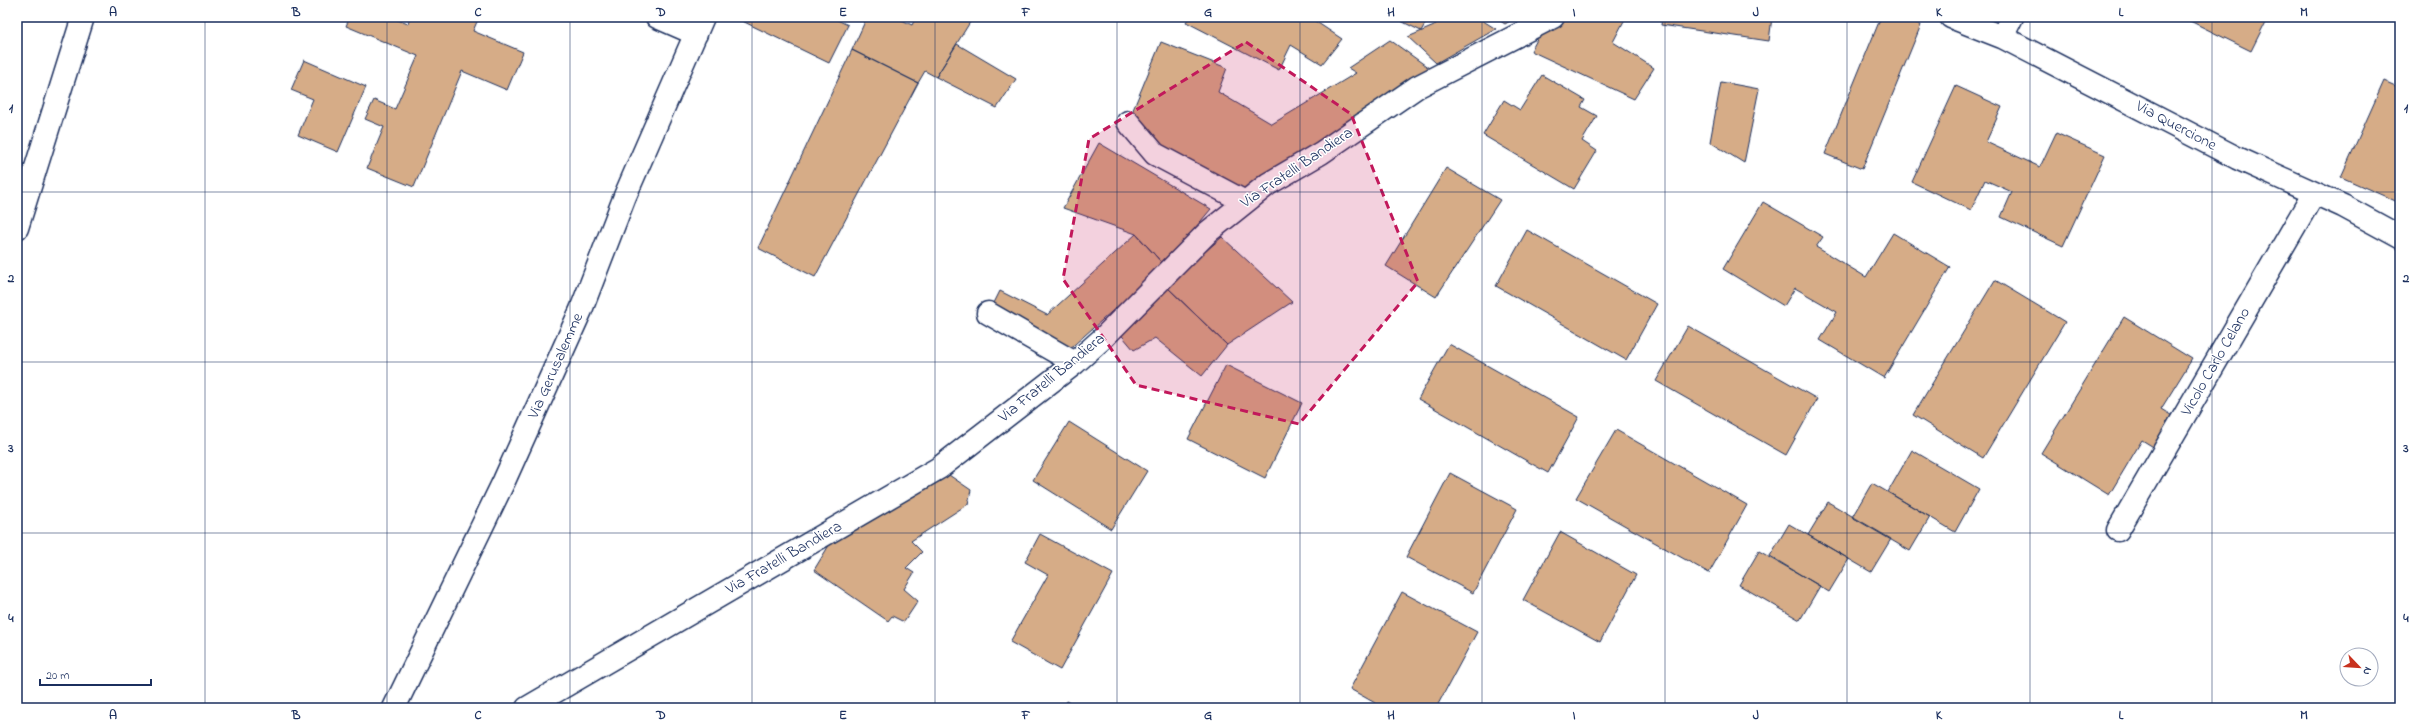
<svg xmlns="http://www.w3.org/2000/svg" width="2417" height="725" font-family="'Indie Flower',sans-serif">
  <style>
    .building { fill: #d6ac87; stroke: #1b2f5e }
    .lines { fill: none; stroke-linecap: round; stroke-linejoin: round }
    .minor-casing { stroke: #1b2f5e; stroke-width: 25 }
    .minor { stroke: #fff; stroke-width: 22 }
    .marked { fill: #c2185b; fill-opacity: 0.2; stroke: #c2185b; stroke-width: 3; stroke-dasharray: 8 5; stroke-linejoin: round }
    .grid { fill: none; stroke: #1b2f5e; stroke-width: 1; stroke-opacity: 0.55 }
    .labels { text-anchor: middle; dominant-baseline: central; stroke-width: 3; stroke-linejoin: round; paint-order: stroke }
    .street-label { font-size: 16px; fill: #1b2f5e; stroke: #fff }
    .neatline { fill: none; stroke: #1b2f5e; stroke-width: 1.5 }
    .grid-label { font-size: 13px; text-anchor: middle; font-weight: bold; fill: #1b2f5e }
  </style>
  <rect width="100%" height="100%" fill="#fff"/>
  <filter id="ink" filterUnits="userSpaceOnUse"><feTurbulence type="fractalNoise" baseFrequency=".025" numOctaves="2"/><feDisplacementMap in="SourceGraphic" scale="8" xChannelSelector="R" yChannelSelector="G"/><feConvolveMatrix kernelMatrix="1 2 1 2 8 2 1 2 1" color-interpolation-filters="sRGB"/></filter>
  <g filter="url(#ink)">
    <!-- building -->
    <path class="building" d="M350 17H390L408 24 410 17H479L473 31 523 52 507 90 462 71 414 187 367 168 384 127 365 119 374 100 395 109 418 56 346 26Z
      M734 17H831L848 25 829 63Z
      M867 17H896L912 25 916 17H970L972 19 936 77 925 71 918 83 852 50Z
      M1189 17H1317L1315 21 1342 39 1322 64 1291 45 1279 70 1186 22Z
      M1393 17H1429L1421 31Z
      M1442 17H1477L1496 29 1436 63 1408 37 1434 26Z
      M1494 17H1517L1505 24Z
      M1571 17H1626L1613 42 1654 68 1634 99 1531 51 1541 32Z
      M1662 17H1772L1769 41 1661 25Z
      M1881 17H1902L1921 25 1862 169 1825 154Z
      M2182 17H2268L2251 51Z
      M1390 40 1429 68 1246 192 1166 151 1128 122 1161 42 1227 68 1218 92 1272 124 1356 73 1348 68Z
      M957 44 1016 79 997 108 936 77Z
      M852 50 918 83 815 277 758 248Z
      M304 60 366 87 338 152 298 135 313 99 291 90Z
      M1542 75 1585 100 1581 107 1597 116 1582 141 1597 151 1574 189 1483 135 1504 100 1520 110Z
      M2384 81 2400 88V203L2341 177Z
      M1721 82 1759 89 1744 163 1710 142Z
      M1956 86 2002 107 1986 142 2040 167 2056 133 2105 155 2063 246 2001 217 2012 192 1985 180 1971 210 1912 182Z
      M1099 143 1211 209 1164 265 1136 234 1063 208Z
      M1446 168 1500 200 1436 297 1386 266Z
      M1763 202 1823 237 1816 247 1866 277 1893 233 1950 267 1884 378 1820 340 1837 312 1795 288 1784 306 1723 269Z
      M1527 230 1657 304 1626 360 1496 286Z
      M1136 234 1164 265 1066 352 992 307 1000 291 1047 315Z
      M1222 237 1292 302 1227 345 1166 286Z
      M1995 280 2065 322 1983 458 1913 415Z
      M1166 286 1227 345 1202 376 1155 338 1134 350 1118 331Z
      M2124 317 2192 359 2161 409 2174 417 2155 448 2142 440 2109 495 2041 453Z
      M1688 326 1817 399 1786 455 1656 381Z
      M1449 344 1579 417 1548 473 1418 399Z
      M1226 365 1302 403 1265 478 1188 439Z
      M1069 422 1147 471 1111 529 1033 480Z
      M1616 430 1747 505 1709 573 1576 498Z
      M1912 450 1979 489 1955 532 1888 492Z
      M946 473 971 490 968 504 911 541 922 552 906 568 914 573 904 589 918 601 904 622 892 616 888 621 814 570 831 542Z
      M1450 473 1517 509 1473 593 1406 557Z
      M1872 483 1930 517 1910 551 1852 517Z
      M1828 502 1891 539 1871 572 1808 535Z
      M1789 524 1849 559 1829 592 1770 556Z
      M1560 532 1636 575 1600 642 1523 600Z
      M1040 534 1113 574 1060 670 1010 642 1048 575 1025 562Z
      M1759 551 1820 586 1800 620 1739 585Z
      M1402 592 1477 632 1436 708H1384L1350 689Z
      M1067 701 1080 708H1063Z"/>
    <g class="lines">
      <!-- minor casing -->
      <g class="minor-casing">
        <path id="minor" d="M657 17 696 34
          M1951 17 2002 37 2237 158 2343 206 2400 237
          M2002 37 2012 17
          M1128 122 1155 154 1245 202
          M17 228 83 17
          M988 313 1075 363
          M2118 530 2314 193
          M394 708 504 481 581 310 625 196 703 17
          M527 708 939 468 1075 363 1102 339 1208 232 1268 184 1321 153 1417 87 1553 17"/>
      </g>
      <!-- minor -->
      <use href="#minor" class="minor"/>
    </g>
  </g>
  <!-- marked area -->
  <path class="marked" d="M1246 42 1351 114 1418 282 1299 424 1136 385 1063 279 1089 139Z"/>
  <!-- grid -->
  <path class="grid" d="M205 17V708M387 17V708M570 17V708M752 17V708M935 17V708M1117 17V708M1300 17V708M1482 17V708M1665 17V708M1847 17V708M2030 17V708M2212 17V708M17 192H2400M17 362H2400M17 533H2400"/>
  <g class="labels">
    <!-- street labels -->
    <g class="street-label">
      <text transform="translate(2176 126) rotate(28)">Via Quercione</text>
      <text transform="translate(1297 168) rotate(-34)">Via Fratelli Bandiera</text>
      <text transform="translate(2216 362) rotate(-60)">Vicolo Carlo Celano</text>
      <text transform="translate(556 366) rotate(-66)">Via Gerusalemme</text>
      <text transform="translate(1052 378) rotate(-39)">Via Fratelli Bandiera</text>
      <text transform="translate(784 558) rotate(-30)">Via Fratelli Bandiera</text>
    </g>
  </g>
  <!-- margin -->
  <rect width="2417" height="725" fill="none" stroke="#fff" stroke-width="44"/>
  <!-- north arrow -->
  <g transform="translate(2359 667) rotate(115)"><circle r="19" fill="#ffffff" stroke="#a4acbf"/>
  <path d="M0-3L7 15L0 10L-7 15Z" fill="#c8321e"/>
  <text y="-6" font-size="11" font-weight="bold" text-anchor="middle" fill="#1b2f5e">N</text>
  </g>
  <!-- scale -->
  <path d="M40 679v6h111v-6" fill="none" stroke="#1b2f5e" stroke-width="2"/>
  <text x="46" y="679" font-size="12" fill="#1b2f5e" stroke="#ffffff" stroke-width="3" paint-order="stroke">20 m</text>
  <rect x="22" y="22" width="2373" height="681" class="neatline"/>
  <g class="grid-label">
    <text x="113" y="16">A</text>
    <text x="296" y="16">B</text>
    <text x="478" y="16">C</text>
    <text x="661" y="16">D</text>
    <text x="843" y="16">E</text>
    <text x="1026" y="16">F</text>
    <text x="1208" y="16">G</text>
    <text x="1391" y="16">H</text>
    <text x="1574" y="16">I</text>
    <text x="1756" y="16">J</text>
    <text x="1939" y="16">K</text>
    <text x="2121" y="16">L</text>
    <text x="2304" y="16">M</text>
    <text x="11" y="112">1</text>
    <text x="2406" y="112">1</text>
    <text x="11" y="282">2</text>
    <text x="2406" y="282">2</text>
    <text x="11" y="452">3</text>
    <text x="2406" y="452">3</text>
    <text x="11" y="622">4</text>
    <text x="2406" y="622">4</text>
    <text x="113" y="719">A</text>
    <text x="296" y="719">B</text>
    <text x="478" y="719">C</text>
    <text x="661" y="719">D</text>
    <text x="843" y="719">E</text>
    <text x="1026" y="719">F</text>
    <text x="1208" y="719">G</text>
    <text x="1391" y="719">H</text>
    <text x="1574" y="719">I</text>
    <text x="1756" y="719">J</text>
    <text x="1939" y="719">K</text>
    <text x="2121" y="719">L</text>
    <text x="2304" y="719">M</text>
  </g>
</svg>
